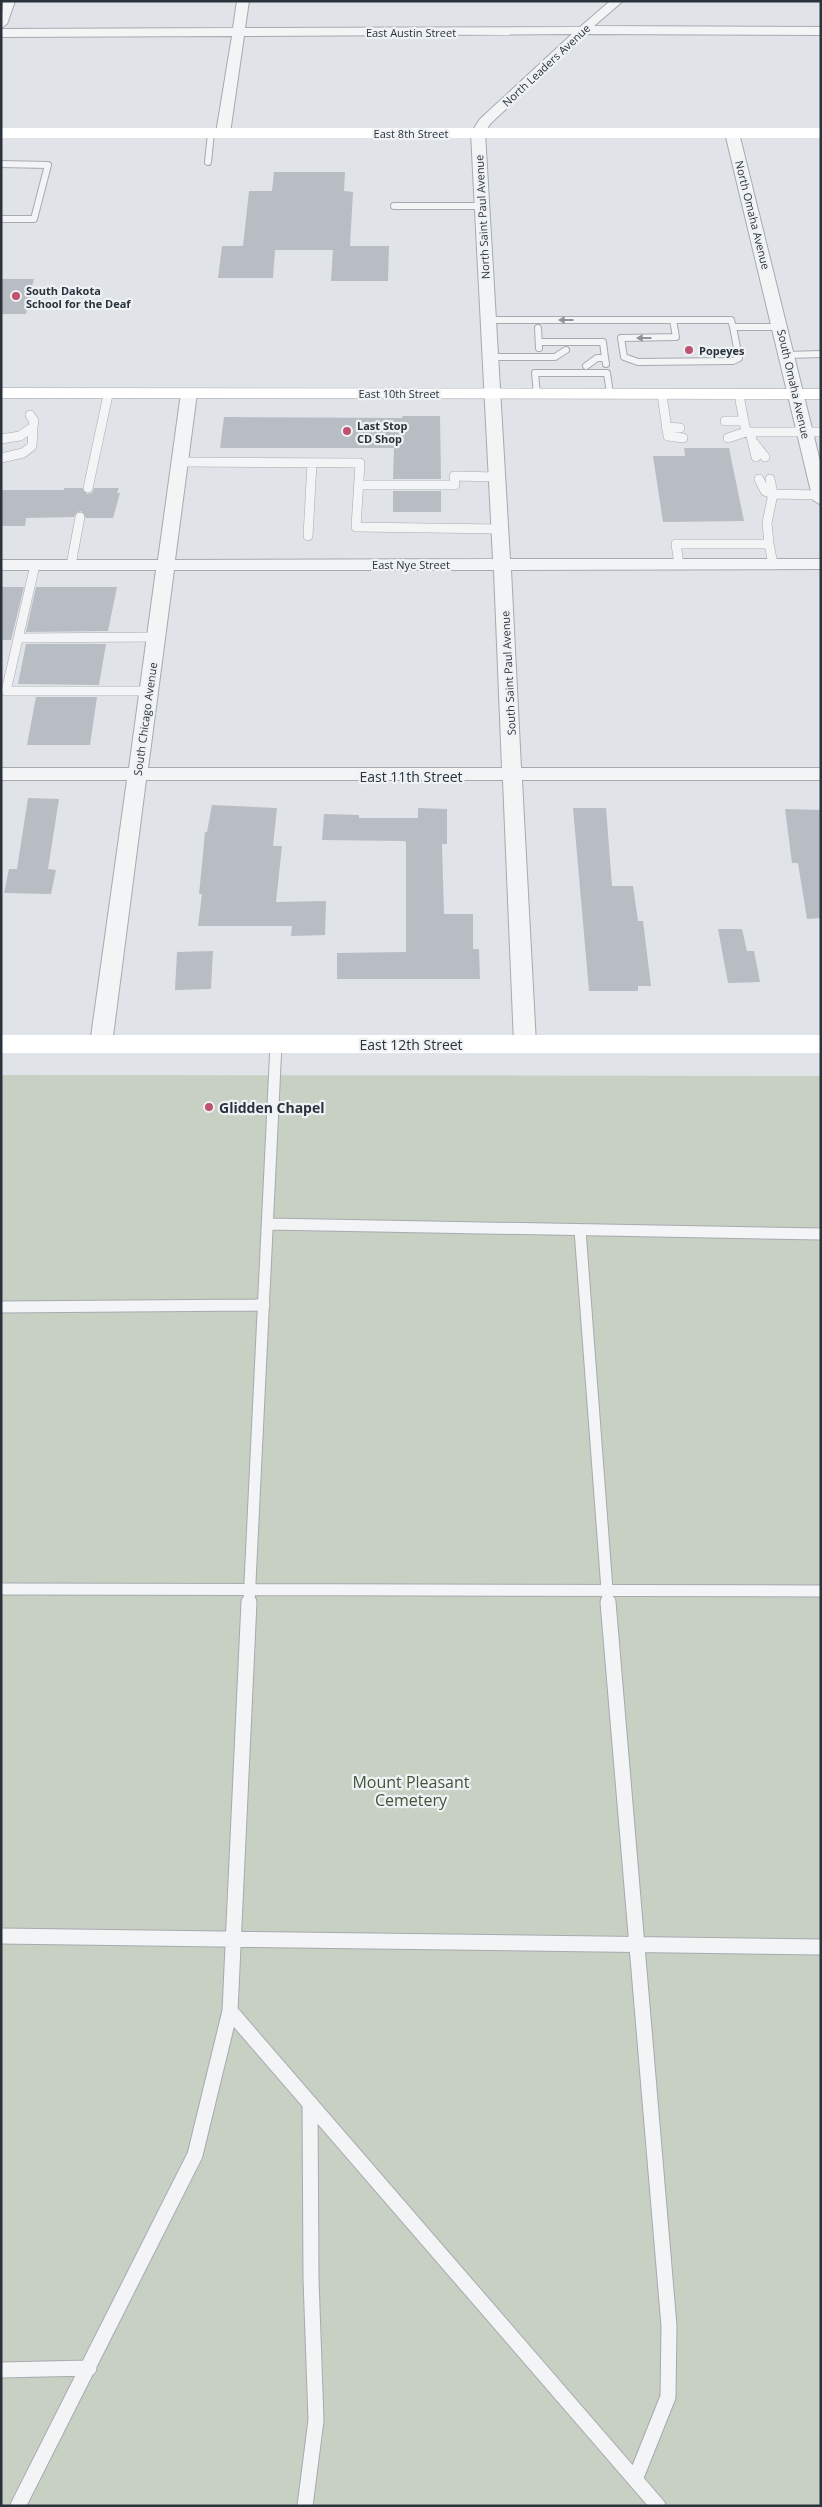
<svg xmlns="http://www.w3.org/2000/svg" width="822" height="2507" font-family="'Open Sans',sans-serif">
  <style>
    .green { fill: #c7d0c2 }
    .building { fill: #b8bdc3 }
    .lines { fill: none; stroke-linecap: round; stroke-linejoin: round }
    .lane-far3-casing { stroke: #a6abb0; stroke-width: 8 }
    .lane-far2-casing { stroke: #a6abb0; stroke-width: 10 }
    .lane-far1-casing { stroke: #a6abb0; stroke-width: 13 }
    .lane-casing { stroke: #a6abb0; stroke-width: 17 }
    .street-casing { stroke: #a6abb0; stroke-width: 2 }
    .primary-casing { stroke: #a1a9b1; stroke-width: 1 }
    .lane-far3 { stroke: #f2f4f6; stroke-width: 6 }
    .lane-far2 { stroke: #f2f4f6; stroke-width: 9 }
    .lane-far1 { stroke: #f2f4f6; stroke-width: 11 }
    .lane { stroke: #f2f4f6; stroke-width: 15 }
    .street { fill: #f2f4f6; fill-rule: evenodd }
    .secondary { fill: #fff; fill-rule: evenodd }
    .primary { fill: #fff; fill-rule: evenodd }
    .oneway { fill: #8e9499 }
    .poi-dot { fill: #be536f; stroke: #eff2f5; stroke-width: 2 }
    .labels { text-anchor: middle; dominant-baseline: central; stroke-width: 4.5; stroke-linejoin: round; paint-order: stroke }
    .far-street-label { font-size: 11px; fill: #2a333c; stroke: #eff2f5 }
    .far-poi-label { font-size: 11px; font-weight: bold; fill: #2a333c; stroke: #eff2f5; text-anchor: start }
    .street-label { font-size: 14px; fill: #2a333c; stroke: #eff2f5 }
    .poi-label { font-size: 14px; font-weight: bold; fill: #2a333c; stroke: #eff2f5; text-anchor: start }
    .near-park-label { font-size: 16px; fill: #425639; stroke: #eff2f5 }
  </style>
  <rect width="100%" height="100%" fill="#e0e3e7"/>
  <!-- green -->
  <path class="green" d="M1 1075 821 1076V2506H1Z"/>
  <!-- building -->
  <path class="building" d="M274 172H345L344 191 353 192 350 246H389L388 281H331L333 250H275L273 278H218L222 246H243L249 191H272Z
    M1 279H34L26 314H1Z
    M403 416H440L441 479H393L394 448H220L224 417 402 418Z
    M684 448H729L744 521 663 522 653 456H685Z
    M64 488H82L87 494 92 493 94 488H119L117 493H120L113 518H86L81 511 76 513 74 517 26 518 25 526H1V490H64Z
    M393 491H441V512H393Z
    M1 587H24L11 640H1Z
    M36 587H117L108 631 26 632Z
    M26 644H106L99 685 18 684Z
    M36 697H97L90 745H27Z
    M28 798 59 799 48 869 56 870 51 894 4 893 9 869H17Z
    M212 805 277 808 273 846H282L276 902 326 901 325 935 291 936 292 926H198L202 894H199L202 864 205 832H207Z
    M418 808 447 809V844H442L444 914H473V949H479L480 979H337V953L406 952V843L405 841 322 840 324 814 359 815V818H418Z
    M573 808H606L612 886H633L638 921H643L651 986H638V991H589Z
    M785 809 821 810V918L807 919 798 863H792Z
    M718 929H742L747 951H754L760 982 728 983Z
    M213 951 211 989 175 990 177 952Z"/>
  <g class="lines">
    <!-- lane-far3 casing -->
    <g class="lane-far3-casing">
      <path id="lane-far3" d="M208 162 211 133
        M1 164 48 165 34 219H1
        M394 206H482
        M488 320H731L733 327H780
        M673 320 676 337 621 338 624 357 638 362 733 361 739 358 733 327
        M538 328 539 348
        M539 342H603L605 358
        M787 355 821 354
        M490 357H555L566 350
        M586 366 597 358H605L606 364
        M662 393V396
        M739 393 740 396
        M537 394 535 373H607L610 394
        M107 396 108 393"/>
    </g>
    <!-- lane-far2 casing -->
    <g class="lane-far2-casing">
      <path id="lane-far2" d="M662 395 668 436 683 438
        M739 395 746 432H821
        M725 421H744
        M666 427 680 428
        M750 432 756 457
        M728 438 746 432
        M1 439 20 436 33 427 34 421 30 415
        M754 443 765 457
        M1 458 23 453 32 446 33 427
        M180 462 360 463 356 527 500 529
        M759 479 765 491 773 494 820 495
        M359 485H455L454 476 497 477
        M88 488 108 395
        M308 536 312 463
        M769 544 767 523 773 494 770 479
        M679 564 676 544H769L773 564
        M35 565 6 691H149
        M71 565 80 517
        M18 638 156 637"/>
    </g>
    <!-- lane-far1 casing -->
    <g class="lane-far1-casing">
      <path id="lane-far1" d="M268 1224 821 1234
        M580 1230 608 1603
        M1 1307 264 1305
        M1 1589 821 1591
        M249 1603 276 1044"/>
    </g>
    <!-- lane casing -->
    <g class="lane-casing">
      <path id="lane" d="M608 1602 669 2326 668 2397 636 2477
        M1 1936 821 1947
        M230 2011 658 2506
        M1 2370 89 2368
        M18 2506 195 2155 230 2011 249 1602
        M305 2506 316 2420 311 2279 310 2103"/>
    </g>
    <!-- street casing -->
    <g class="street-casing">
      <path id="street" d="M3 1H15L7 24 1 28Z
        M237 1H249L245 28 580 27 610 1H623L594 26 821 27V35L586 34 490 124 485 133 510 559H821V569L511 570 521 768H821V780H522L536 1044 533 1049 525 1052 517 1049 514 1044 503 780H146L112 1044 109 1049 101 1052 93 1049 90 1044 127 780H1V768H129L156 570H1V560H158L181 393 183 390H195L197 393 175 560 493 559 471 133 480 119 572 34 244 36 230 133 223 137 216 133 232 36 1 37V29L233 28ZM174 570H494L502 768H148Z
        M732 129 739 133 821 465V505L813 500 725 133Z"/>
    </g>
    <!-- primary casing -->
    <g class="primary-casing">
      <path id="primary" d="M1 388 821 389V399L1 398Z"/>
    </g>
    <!-- lane-far3 -->
    <use href="#lane-far3" class="lane-far3"/>
    <!-- lane-far2 -->
    <use href="#lane-far2" class="lane-far2"/>
    <!-- lane-far1 -->
    <use href="#lane-far1" class="lane-far1"/>
    <!-- lane -->
    <use href="#lane" class="lane"/>
    <!-- street -->
    <use href="#street" class="street"/>
    <!-- secondary -->
    <path class="secondary" d="M1 128H821V138H1Z
      M1 1035H821V1053H1Z"/>
    <!-- primary -->
    <use href="#primary" class="primary"/>
  </g>
  <!-- one-way arrows -->
  <defs><path id="oneway-solid" d="M-6-.8H1V-3.2L6.5 0L1 3.2V.8H-6Z" transform="scale(1.25)"/></defs>
  <g class="oneway">
    <use href="#oneway-solid" transform="translate(566 320) rotate(-180)"/>
    <use href="#oneway-solid" transform="translate(644 338) rotate(180)"/>
  </g>
  <!-- markers -->
  <g class="poi-dot">
    <circle cx="16" cy="296" r="5"/>
    <circle cx="689" cy="350" r="5"/>
    <circle cx="347" cy="431" r="5"/>
    <circle cx="209" cy="1107" r="5"/>
  </g>
  <g class="labels">
    <!-- far-street labels -->
    <g class="far-street-label">
      <text x="411" y="32">East Austin Street</text>
      <text transform="translate(546 65) rotate(-43)">North Leaders Avenue</text>
      <text x="411" y="133">East 8th Street</text>
      <text transform="translate(753 215) rotate(76)">North Omaha Avenue</text>
      <text transform="translate(482 217) rotate(-93)">North Saint Paul Avenue</text>
      <text transform="translate(794 384) rotate(77)">South Omaha Avenue</text>
      <text x="399" y="393">East 10th Street</text>
      <text x="411" y="564">East Nye Street</text>
      <text transform="translate(508 673) rotate(-93)">South Saint Paul Avenue</text>
      <text transform="translate(145 719) rotate(-82)">South Chicago Avenue</text>
    </g>
    <!-- far-poi labels -->
    <g class="far-poi-label">
      <text x="26" y="290">South Dakota<tspan x="26" dy="13">School for the Deaf</tspan></text>
      <text x="699" y="350">Popeyes</text>
      <text x="357" y="425">Last Stop<tspan x="357" dy="13">CD Shop</tspan></text>
    </g>
    <!-- street labels -->
    <g class="street-label">
      <text x="411" y="776">East 11th Street</text>
      <text x="411" y="1044">East 12th Street</text>
    </g>
    <!-- poi labels -->
    <g class="poi-label">
      <text x="219" y="1107">Glidden Chapel</text>
    </g>
    <!-- near-park labels -->
    <g class="near-park-label">
      <text x="411" y="1782">Mount Pleasant<tspan x="411" dy="18">Cemetery</tspan></text>
    </g>
  </g>
  <!-- border -->
  <rect width="822" height="2507" fill="none" stroke="#2a333c" stroke-width="5"/>
</svg>
